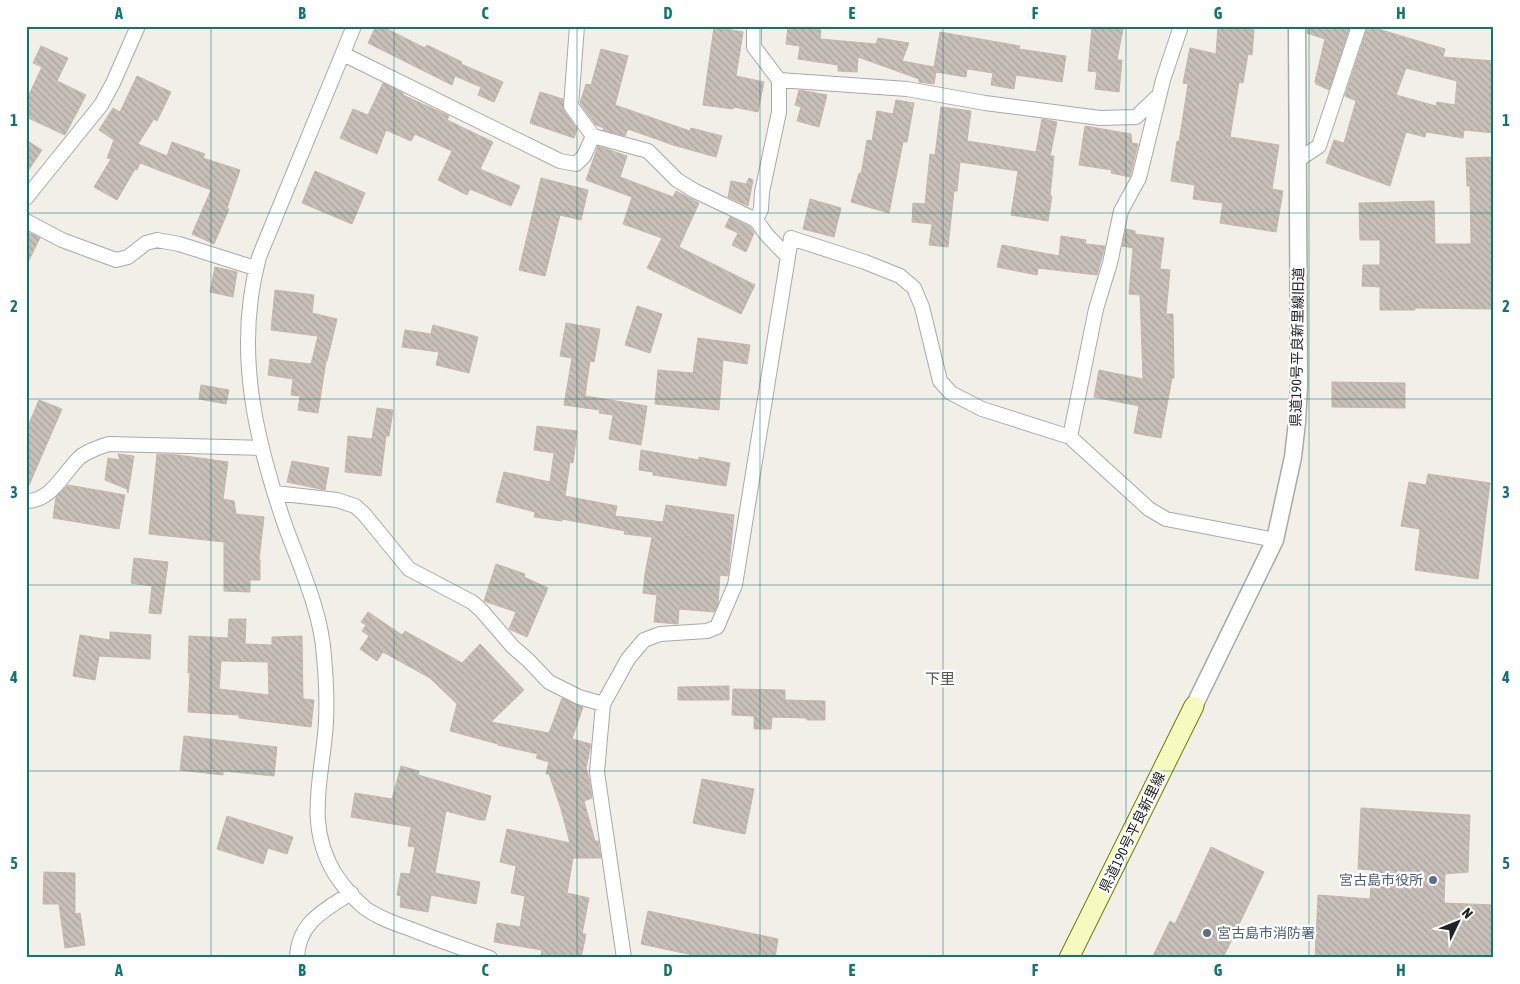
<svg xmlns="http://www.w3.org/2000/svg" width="1520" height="984" font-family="'Asap Condensed','Noto Sans JP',sans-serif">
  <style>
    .building { fill: url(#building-back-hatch); stroke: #c4b6ab; fill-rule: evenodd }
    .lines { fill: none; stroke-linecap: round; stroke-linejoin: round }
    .minor-casing { stroke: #a9a9a9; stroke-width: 16 }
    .tertiary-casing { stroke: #a9a9a9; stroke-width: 19 }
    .secondary-casing { stroke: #707d05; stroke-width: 21 }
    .minor { stroke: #fff; stroke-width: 14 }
    .tertiary { stroke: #fff; stroke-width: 16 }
    .secondary { stroke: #f7fabf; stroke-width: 19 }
    .grid { fill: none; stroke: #0f766e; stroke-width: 1; stroke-opacity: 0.55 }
    .service-dot { fill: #5c6f8a; stroke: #fff; stroke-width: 2 }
    .labels { text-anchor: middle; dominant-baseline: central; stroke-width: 4.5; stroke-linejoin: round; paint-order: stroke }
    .street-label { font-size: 14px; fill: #222; stroke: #fff }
    .service-label { font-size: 14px; fill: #4e5e75; stroke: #fff; text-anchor: end }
    .neighbourhood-label { font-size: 15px; fill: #555; stroke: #fff }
    .neatline { fill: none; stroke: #0f766e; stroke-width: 2 }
    .grid-label { font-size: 16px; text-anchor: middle; font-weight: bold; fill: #0f766e }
  </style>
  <defs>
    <pattern id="building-back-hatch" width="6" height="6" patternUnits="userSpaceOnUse" patternTransform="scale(1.25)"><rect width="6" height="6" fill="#c7bfb8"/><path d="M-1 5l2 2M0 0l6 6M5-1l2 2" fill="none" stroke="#aba49e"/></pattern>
  </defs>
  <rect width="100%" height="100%" fill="#f2efe9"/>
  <!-- building -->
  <path class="building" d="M376 26H381L425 48 427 45 462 62 461 64 503 82 494 102 478 95 481 87 455 76 452 85 368 43Z
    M788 26 821 30 820 39 876 44 878 38 909 43 902 61 934 67 940 32 1020 46 1019 49 1066 56 1062 82 1016 75 1014 89 991 85 993 73 967 69 966 77 936 72 934 84 919 82V79L858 57 857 72 838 71V65L798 59 800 46 786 44Z
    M1092 26H1110L1123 29 1117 60H1122L1119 92 1095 89 1097 72 1088 71Z
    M1218 26 1254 30 1252 55 1248 54 1243 83 1239 82 1230 137 1279 145 1272 189 1283 191 1276 232 1220 223 1223 203 1193 199 1195 185 1171 181 1177 141 1179 142 1188 84 1183 83 1190 48 1216 54Z
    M1307 26H1350L1329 90 1316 84 1315 81 1325 39 1307 33Z
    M1368 26 1445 49 1443 57 1494 61 1491 101H1494V133L1464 130 1463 138 1426 132 1425 137 1406 132 1390 186 1326 163 1334 140 1344 143 1356 101 1345 96ZM1406 68 1457 81 1455 105 1437 102 1436 106 1396 95Z
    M714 27 743 32 736 76 764 82 758 112 734 107 733 109 703 105Z
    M41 46 68 58 57 81 86 95 65 135 26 117V101L42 67 33 63Z
    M601 49 628 56 615 105 690 131 691 128 722 136 716 157 673 145 628 129 625 136 603 130 604 128 596 125 580 103 586 84 591 85Z
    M137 76 171 92 157 121 154 119 138 144 167 156 172 142 205 154 203 158 240 170 227 208 229 209 214 244 192 234 211 190 140 163 137 170 135 169 117 200 94 187 111 159 107 158 114 140 99 130 113 108 120 112Z
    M383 83 403 93V95L449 116 447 120 493 142 480 169 520 186 511 206 470 189 467 195 438 180 452 151 415 134 411 141 386 130 377 154 340 138 353 109 368 115Z
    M799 90 827 95 819 127 797 121 801 107 795 105Z
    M540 92 563 99 564 111 577 129 574 138 530 123Z
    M896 100 914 103 907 142H903L889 213 851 202 859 173 861 174 867 140 872 141 877 111 893 114Z
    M941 107 971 111 967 141 1036 152 1042 119 1057 122 1050 156H1054L1050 196H1052L1048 221 1011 215 1018 171 960 162 957 191H954L948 247 929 245 932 224 912 222 913 203 925 204 930 154 935 155Z
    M1085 126 1131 134 1132 143 1138 144 1130 177 1111 173 1112 170 1079 165Z
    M26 140 42 150 26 174Z
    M598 146 627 156 620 177 673 197 676 191 699 203 679 247 755 285 741 314 647 268 662 238 623 224 632 197 586 180Z
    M1494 157V309L1415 308V310H1380V287L1362 286 1363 265H1380V240H1360L1359 203 1434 201 1435 244H1471L1470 186H1467L1466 158Z
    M315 171 365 193 352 224 302 203Z
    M541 178 588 190 581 220 560 215 545 276 519 270Z
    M749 178 753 180 748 206 728 197 731 181 746 184Z
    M810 199 841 208 834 237 803 229Z
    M730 217 750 227 754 233 746 252 732 245 738 233 725 227Z
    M1126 229 1135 231V234L1164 238 1160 269 1170 270 1166 314H1173L1174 378H1172L1161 438 1134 433 1139 406 1094 397 1099 370 1143 379 1140 295 1129 294 1133 248 1122 246Z
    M26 231 40 238 26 266Z
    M1061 236 1086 240 1085 244 1105 246 1097 275 1038 268 1037 275 997 267 1002 245 1059 256Z
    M215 267 237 272 233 297 210 292Z
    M275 290 314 295 312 313 337 319 327 361H326L318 413 298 410 300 396 291 395 293 379 268 375 270 359 311 364 318 336 271 330Z
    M637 306 662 314 650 353 625 345Z
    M566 323 600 329 594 362 590 361 585 396 647 406 641 445 609 439 613 415 599 413 600 410 564 405 572 358 560 356Z
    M433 325 478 337 469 373 436 365 439 352 402 347 405 330 431 334Z
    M698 338 750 345 747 364 723 360 719 410 655 404 658 370 693 373Z
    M1332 382 1405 383V408L1332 407Z
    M201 385 229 390 226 404 199 399Z
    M39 400 62 409 26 492V431Z
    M377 408 393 410 389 436H386L381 476 345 472 348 436 372 439Z
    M537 426 577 431 573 463 570 462 565 496 617 506 615 516 663 522 666 505 734 515 728 576 720 575 718 604 714 612 679 609 678 624 654 622 657 595 643 593 645 574 652 537 624 534 625 531 562 519V521L534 517 535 512 496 502 504 472 550 482 554 453 534 450Z
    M641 450 699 460V457L730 463 726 486 653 475V472L639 470Z
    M118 454 134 456 128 493 127 489 105 480 108 458 120 460Z
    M157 454 178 455 228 462 223 499 234 501 236 514 264 517 259 560H260V580H250V592L224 591V542L149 534Z
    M292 461 329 468 325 490 287 482Z
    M1428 474 1490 483 1478 579 1415 570 1420 529 1401 526 1409 482 1426 485Z
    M68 485 125 495 119 529 53 518 56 497Z
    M134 558 168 562 161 614 149 613 152 586 131 583Z
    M496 564 525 574 524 577 548 588 527 637 509 629 516 612 484 601Z
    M368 612 402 635 405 631 462 663 480 644 524 690 491 722 549 733 562 698 583 707 572 739 591 744 586 768 589 778 592 798 584 801 595 841H598L601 858H573L567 893 589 898 582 934H586L581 958H559L541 955 542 950 494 942 497 923 520 927 525 896 511 893 516 866 500 862 507 829 570 843 561 809 549 774H546L549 762 536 758 538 754 498 745V744L450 731 457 704 430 678 383 652 377 661 360 649 369 636 362 631 366 625 361 622Z
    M229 619H246L245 644 272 645V637L302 636 303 699 314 700 311 727 239 718V715L188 712 190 673H188L189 636 228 638ZM221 661 268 662 269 695 219 689Z
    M110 632 151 635 150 659 99 656 95 680 73 676 80 635 110 640Z
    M729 686V700H678V687Z
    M733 689 785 690V700L825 701V720H807V718L772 717 771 729H754V716L732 715Z
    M184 736 277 747 274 776 223 771V775L180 770Z
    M401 766 419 771 418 775 491 796 485 820H480L446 811 435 873 480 882 476 904 431 895 428 912 400 907 401 896 397 895 401 873 410 874 415 847 408 846 411 827 351 817 355 793 392 799Z
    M702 779 754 789 745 834 693 823Z
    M1361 808 1470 815 1468 872 1445 874 1444 903 1494 905V958H1315L1318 895 1370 899 1372 870 1358 869Z
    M227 816 293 837 287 854 268 848 263 864 217 849Z
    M1211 847 1264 872 1223 958H1152L1170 921 1175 924Z
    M44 872 75 873V914L80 913 85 945 65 948 59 904H43Z
    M648 911 778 939 775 958H707L641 944Z"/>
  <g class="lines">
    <!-- minor casing -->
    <g class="minor-casing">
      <path id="minor" d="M354 26 259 257C234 350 255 439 286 528 301 568 322 615 324 657 326 678 327 701 326 722 323 776 304 823 335 874 343 886 354 899 365 908 378 918 397 924 413 930 438 940 464 949 490 958
        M754 26V47L779 80 907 89 985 103 1100 118 1136 117 1159 95
        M343 54 560 161 576 164 584 156 593 136 571 106 577 26
        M593 136 648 151 677 180 695 191 756 220 766 234 788 257
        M1298 160 1319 146 1359 26
        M26 198 101 105 113 83 138 26
        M756 220 761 209 762 192 779 112V80
        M26 221 62 240 116 260 128 257 146 243 157 240 179 244 255 268
        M1070 437 1096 309 1110 263 1121 211 1139 178 1163 80 1181 26
        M275 493 337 500 355 506 364 514 409 569 472 602 481 610 513 647 528 660 549 682 579 697 603 704
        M26 501C51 502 64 472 80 457 88 451 99 447 109 444L261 448
        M297 958C298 922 325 910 351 893
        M624 958 597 772 603 704 628 659 644 640 660 634 707 631 717 627 735 585 791 238 865 262 900 276 914 288 922 307 940 381 951 393 982 409 1070 437 1149 509 1166 519 1275 540"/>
    </g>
    <!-- tertiary casing -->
    <g class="tertiary-casing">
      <path id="tertiary" d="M1194 706 1275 540 1293 457 1297 422 1299 385 1297 26"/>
    </g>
    <!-- secondary casing -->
    <g class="secondary-casing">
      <path id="secondary" d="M1069 958 1194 706"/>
    </g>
    <!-- minor -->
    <use href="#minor" class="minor"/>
    <!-- tertiary -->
    <use href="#tertiary" class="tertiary"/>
    <!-- secondary -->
    <use href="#secondary" class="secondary"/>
  </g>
  <!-- grid -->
  <path class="grid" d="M211 26V958M394 26V958M577 26V958M760 26V958M943 26V958M1126 26V958M1309 26V958M26 213H1494M26 399H1494M26 585H1494M26 771H1494"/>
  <!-- markers -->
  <g class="service-dot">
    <circle cx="1433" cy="880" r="5"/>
    <circle cx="1207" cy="933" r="5"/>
  </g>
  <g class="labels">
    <!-- street labels -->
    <g class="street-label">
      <text transform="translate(1297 347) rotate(-89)">県道190号平良新里線旧道</text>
      <text transform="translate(1132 832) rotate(-64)">県道190号平良新里線</text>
    </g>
    <!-- service labels -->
    <g class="service-label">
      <text x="1423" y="880">宮古島市役所</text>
      <text x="1217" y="933" text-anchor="start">宮古島市消防署</text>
    </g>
    <!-- neighbourhood labels -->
    <g class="neighbourhood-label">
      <text x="940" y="678">下里</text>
    </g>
  </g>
  <!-- border -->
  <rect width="1520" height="984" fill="none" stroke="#ffffff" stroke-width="55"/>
  <!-- north arrow -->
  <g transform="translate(1458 922) rotate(47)" stroke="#ffffff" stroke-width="4" paint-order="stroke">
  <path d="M0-4L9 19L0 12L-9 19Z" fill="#222222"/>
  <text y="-8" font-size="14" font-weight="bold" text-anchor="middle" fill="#222222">N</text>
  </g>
  <rect x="28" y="28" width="1464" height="928" class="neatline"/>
  <g class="grid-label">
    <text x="119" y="19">A</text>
    <text x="302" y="19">B</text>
    <text x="485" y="19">C</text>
    <text x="668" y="19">D</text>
    <text x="852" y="19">E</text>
    <text x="1035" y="19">F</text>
    <text x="1218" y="19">G</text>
    <text x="1401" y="19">H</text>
    <text x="14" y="126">1</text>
    <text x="1506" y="126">1</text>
    <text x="14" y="312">2</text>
    <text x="1506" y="312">2</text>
    <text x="14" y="498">3</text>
    <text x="1506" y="498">3</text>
    <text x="14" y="683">4</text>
    <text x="1506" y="683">4</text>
    <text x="14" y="869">5</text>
    <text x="1506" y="869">5</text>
    <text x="119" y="976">A</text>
    <text x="302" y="976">B</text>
    <text x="485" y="976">C</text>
    <text x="668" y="976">D</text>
    <text x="852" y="976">E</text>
    <text x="1035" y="976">F</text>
    <text x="1218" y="976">G</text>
    <text x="1401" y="976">H</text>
  </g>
</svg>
